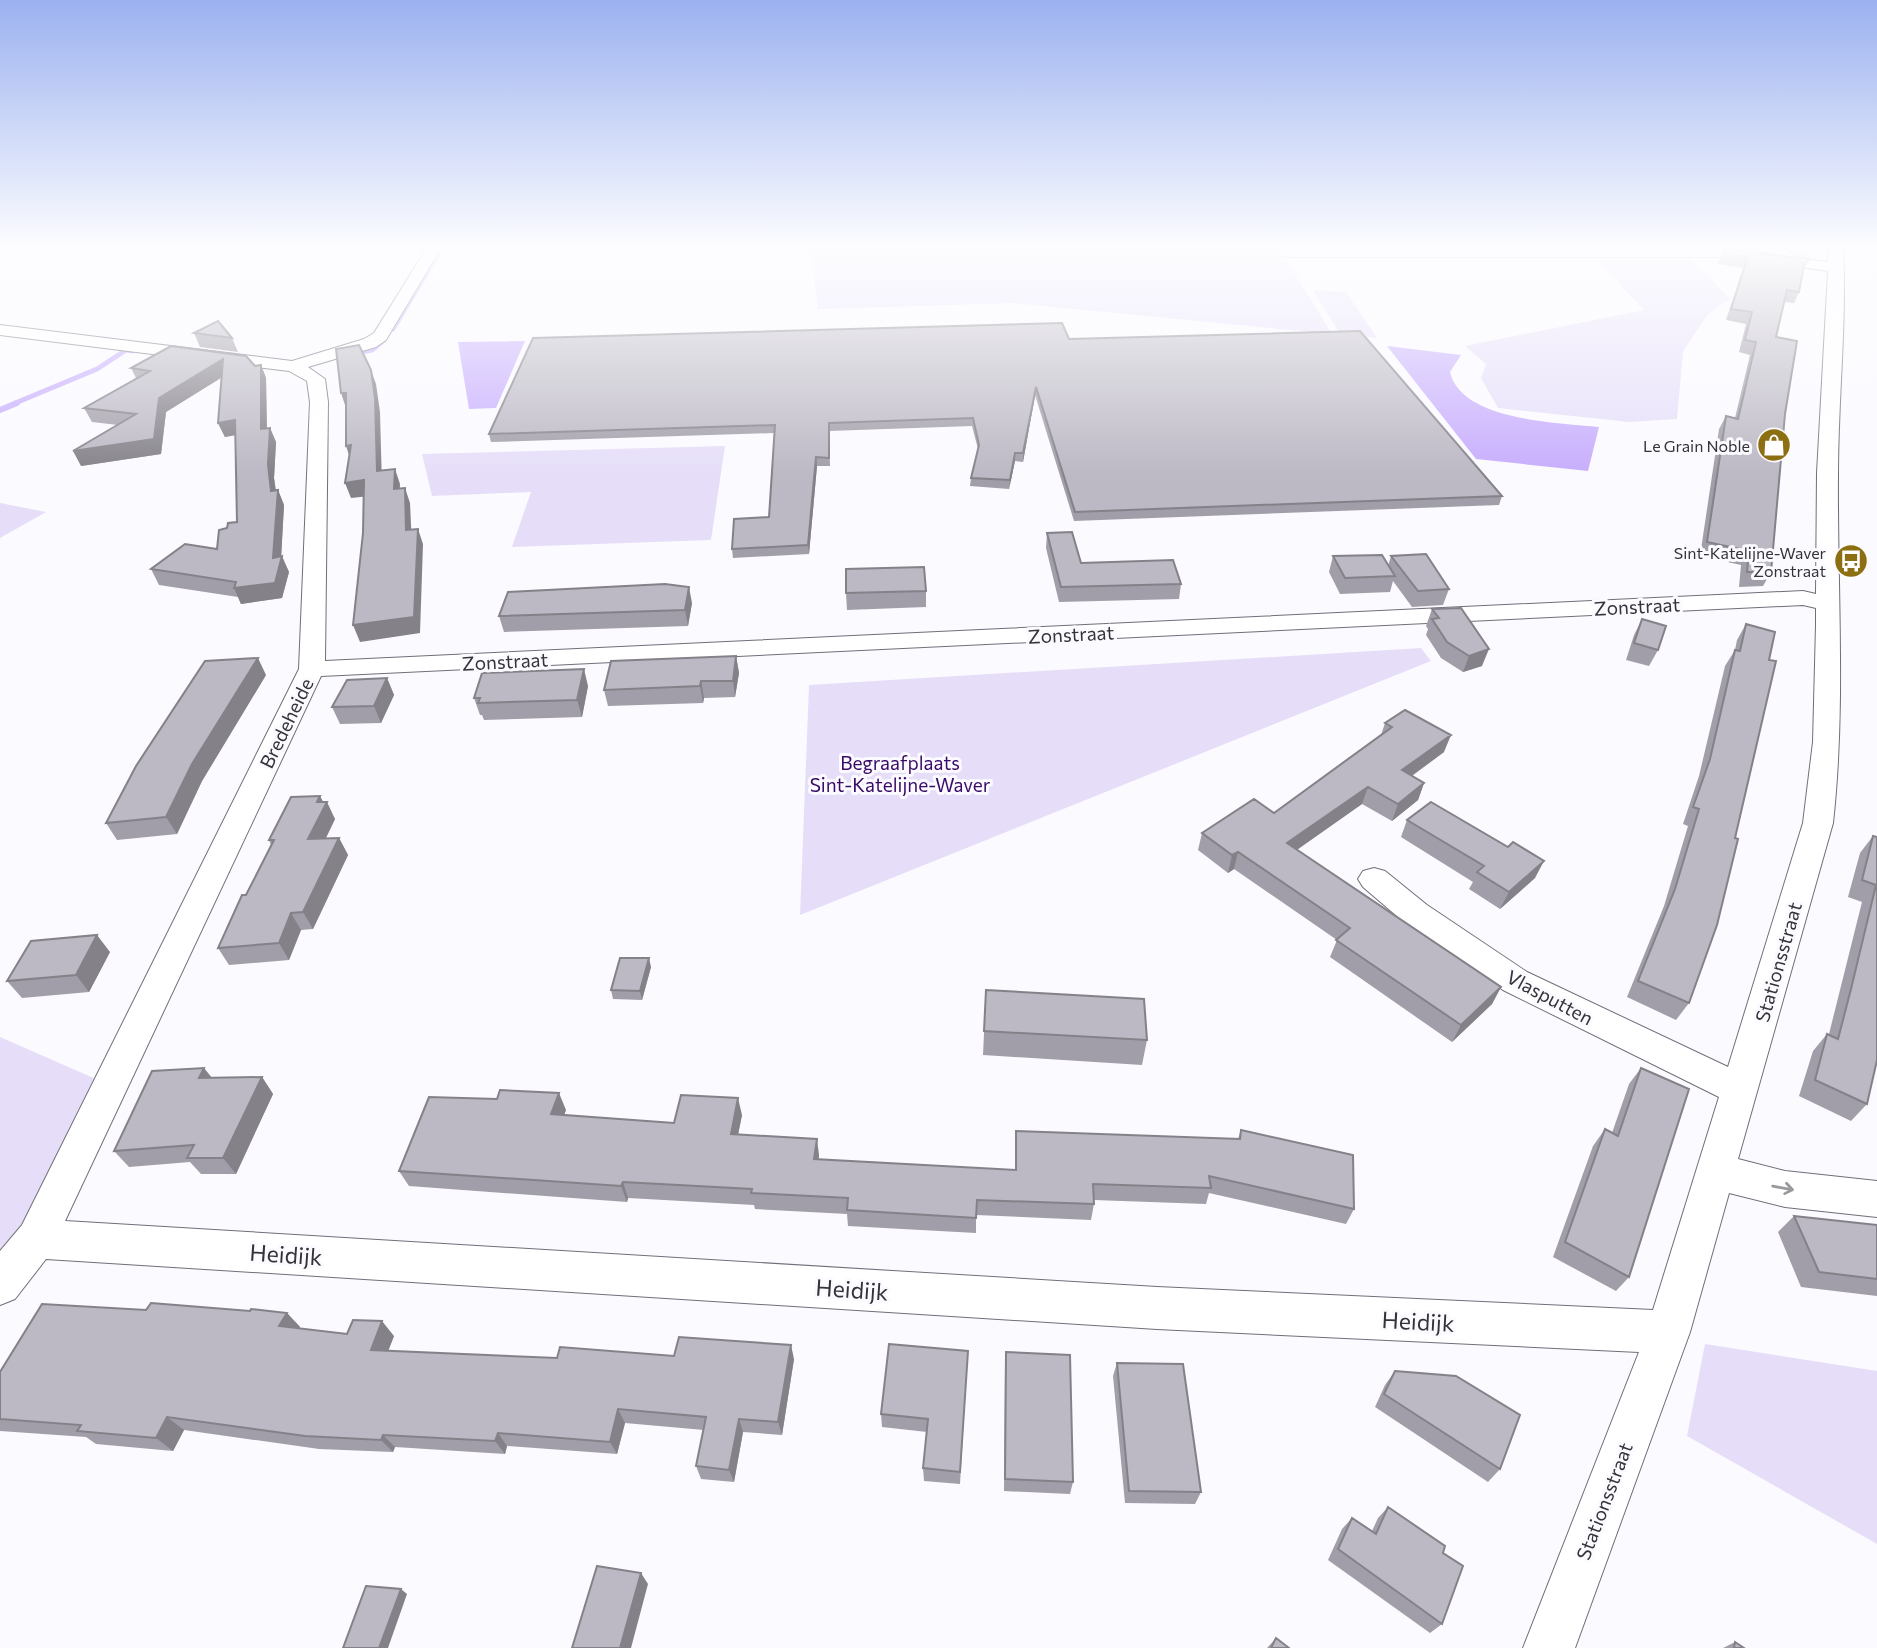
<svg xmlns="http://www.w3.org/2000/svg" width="1877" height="1648" font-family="Commissioner,sans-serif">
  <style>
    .green { fill: #e6def9 }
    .water { fill: #c7adfd }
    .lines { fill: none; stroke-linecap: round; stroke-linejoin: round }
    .stream-far1 { stroke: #c7adfd; stroke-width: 5 }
    .stream { stroke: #c7adfd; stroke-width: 6 }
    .minor-casing { stroke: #716e79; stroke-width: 2 }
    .minor { fill: #fff; fill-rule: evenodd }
    .wall { fill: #a29ea9 }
    .shaded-wall { fill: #848189 }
    .building { fill: #bcb8c4; stroke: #848189; stroke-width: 2 }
    .oneway { stroke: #9a999c }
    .labels { text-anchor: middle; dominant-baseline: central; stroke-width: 6; stroke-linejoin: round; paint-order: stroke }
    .far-poi-label { font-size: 16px; fill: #353338; stroke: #fbfaff; text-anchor: end }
    .street-label { font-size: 19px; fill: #353338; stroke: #fbfaff }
    .park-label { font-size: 19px; fill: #390b68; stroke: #fbfaff }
    .near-street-label { font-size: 23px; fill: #353338; stroke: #fbfaff }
  </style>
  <rect width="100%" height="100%" fill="#fbfaff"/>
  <!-- green -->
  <path class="green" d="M810 246H1278L1332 334 1013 303 818 309Z
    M1591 254 1687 255 1730 299 1709 313 1683 351 1677 419 1629 422 1498 408 1481 378 1486 364 1465 346 1644 310Z
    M1313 290 1346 292 1377 338 1340 334Z
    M725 446 711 540 512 547 531 492 432 496 422 454Z
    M0 503 46 512 0 538Z
    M1421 648 1431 661 800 915 809 685Z
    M0 1037 105 1083 34 1208 0 1251Z
    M1705 1344 1877 1371V1544L1687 1436Z"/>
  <!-- water -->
  <path class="water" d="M525 341 496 408 469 409 458 342Z
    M1387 346 1461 355 1450 372C1461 421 1560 423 1599 427L1588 471 1476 459Z"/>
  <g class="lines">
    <!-- stream-far1 -->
    <path class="stream-far1" d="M1781 246 1807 259
      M393 329 443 246
      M351 354 372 350 384 340
      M13 404 97 369 126 350 133 351"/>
    <!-- stream -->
    <path class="stream" d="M0 410 17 403"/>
    <!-- minor casing -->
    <g class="minor-casing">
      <path id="minor" d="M428 246H442L386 340 376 347 308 367 325 379 328 402 325 661 1803 591 1816 594 1817 473 1828 271 1733 257H1287L1282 256 1275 246H1289L1291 249H1733L1828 262 1829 246H1843C1847 321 1838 398 1838 474 1837 591 1846 705 1833 823L1738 1159 1785 1171 1877 1181V1217L1785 1207 1729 1193 1690 1332 1575 1648H1523L1639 1352 1157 1329 46 1259 15 1299 0 1305V1251L22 1225 299 669 310 402 307 381 289 371 0 335V325L292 361 364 339 374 333ZM1803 605 1816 608V625L1813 742 1803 823 1728 1067 1527 972 1427 905 1385 871 1374 868 1363 871 1358 879 1363 887 1405 923 1503 990 1719 1097 1653 1310 1157 1287 65 1221 321 676Z"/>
    </g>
    <!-- minor -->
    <use href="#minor" class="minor"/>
  </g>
  <!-- wall -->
  <path class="wall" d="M1721 246H1761L1759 250Z
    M1723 249 1804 270 1799 292 1794 303 1784 302 1776 337 1785 414 1771 572 1763 586 1739 587 1741 565 1700 556 1719 429 1726 416 1735 418 1750 355 1739 352 1746 324 1726 320 1743 268 1718 264Z
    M194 333 232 338 238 352 200 347Z
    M1069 339 1502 496 1499 505 1074 521 1035 395 1023 462 1015 461 1009 489 970 486 971 478 978 449 972 426 829 431 830 466H817L809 554 733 558 732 549 769 517 774 433 491 442 489 434Z
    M261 365 266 378 267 428H270L276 442 274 478 276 490H278L284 505 281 557 289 572 282 598 241 604 238 597 159 585 151 569 217 549 227 528 237 522 235 435 225 437 218 423 222 377 166 412 161 454 81 466 118 425 92 422 84 408 136 378 131 368 255 366Z
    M1047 533 1081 563 1181 584 1179 599 1059 602 1046 548Z
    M1333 556 1388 566 1391 556 1449 589 1443 605 1412 607 1393 581 1390 592 1340 594 1329 572Z
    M926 591V607L847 610 846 593Z
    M692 603 688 626 504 632 499 616Z
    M1432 609 1482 666 1463 672 1441 658 1426 635 1428 629 1426 626Z
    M1642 619 1658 650 1649 666 1626 660 1634 635Z
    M1746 624 1689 1003 1676 1020 1627 997 1664 906 1688 826 1683 824 1699 776 1725 666 1735 650 1737 640Z
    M736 656 739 673 735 697 704 698 703 703 608 706 604 690Z
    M266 675 202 781 177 834 117 840 106 823Z
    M387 678 394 695 381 723 340 724 332 707Z
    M588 686 582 717 484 720 482 715H480L474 698Z
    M1385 723 1444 752 1412 776 1424 783 1418 800 1392 821 1362 804 1297 850 1501 987 1492 1004 1452 1042 1330 957 1337 940 1234 869 1228 873 1198 850 1202 833 1274 813 1381 735Z
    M323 802 335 819 326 838H339L348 855 313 929 301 930 289 960 229 965 218 948 271 845 269 840Z
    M1407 820 1535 878 1500 909 1469 889 1473 882 1401 837Z
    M1873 836 1877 837V1063L1867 1104 1851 1121 1799 1096 1813 1051 1827 1034H1829L1862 902 1848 897 1860 853Z
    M110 952 89 992 22 998 7 981Z
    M651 967 642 1000 613 999 611 990Z
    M986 990 1147 1040 1142 1065 983 1055Z
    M1641 1068 1629 1277 1616 1291 1553 1257 1593 1146 1605 1129 1612 1133 1629 1084Z
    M262 1077 273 1094 236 1174H201L190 1162 129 1167 114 1151 212 1078Z
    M497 1099 566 1110 564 1115 674 1123 742 1115 738 1134 819 1155V1159L1015 1170V1147L1016 1131 1238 1139 1241 1130 1354 1209 1346 1224 1209 1193 1206 1204 1094 1200V1204L1091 1220 976 1215V1233L848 1226 847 1214 755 1209 754 1205 628 1198 627 1202 409 1186 399 1171Z
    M1794 1216 1877 1225V1296L1801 1287 1778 1232Z
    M146 1310 250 1311 287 1313 300 1327 299 1329 347 1334 394 1336 388 1351 557 1358 674 1356 794 1359 782 1435 743 1432 734 1482 701 1479 696 1466 704 1430 625 1423 617 1454 507 1446 505 1454 395 1447 393 1452 319 1449 184 1430 173 1451 96 1444 86 1437 0 1431V1372Z
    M968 1351 960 1484 924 1481 923 1468 927 1432 882 1427 881 1414Z
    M1006 1352 1073 1482 1070 1494 1004 1491 1005 1366Z
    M1117 1363 1201 1492 1195 1504 1125 1503 1113 1376Z
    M1395 1371 1500 1469 1488 1482 1375 1407 1385 1385Z
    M1388 1507 1443 1553 1442 1624 1430 1633 1328 1560 1342 1529 1352 1518 1372 1531 1378 1518Z
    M1276 1638 1289 1648H1267Z
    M1735 1642 1744 1648H1723Z"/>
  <!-- shaded-wall -->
  <path class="shaded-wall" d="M223 359 229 373 166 412 161 454 81 466 73 451 154 439 159 398Z
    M261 365 266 378 267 443 261 429Z
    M371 370 376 384 380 412 382 486 377 471Z
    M1036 387 1035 395 1023 462V453Z
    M341 393H346V408Z
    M235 420 241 434 225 437 218 423Z
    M270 428 276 442 274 478 277 502 278 490 284 505 281 560 282 556 289 572 282 598 241 604 234 588 273 558 271 491 268 464Z
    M351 445V461L346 446Z
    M1015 453V461L1009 489 1010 480Z
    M816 457 817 466 809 554 808 545Z
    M395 469 400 484 399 505 394 489Z
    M364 480 370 496 351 498 345 483Z
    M405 488 410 503 412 546 406 530Z
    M418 529 423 544 420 633 360 642 353 625Z
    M689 587 692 603 688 626 685 610Z
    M1489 649 1482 666 1463 672 1469 656Z
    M736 656 739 673 735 697 733 681Z
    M258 658 266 675 202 781 177 834 166 817 192 764Z
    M584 669 588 686 582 717 577 700Z
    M387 678 394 695 381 723 374 706Z
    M701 681 704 698 703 703 700 686Z
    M1451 735 1444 752 1396 787 1402 770Z
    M1424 783 1418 800 1392 821 1398 804Z
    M1368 787 1362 804 1282 860 1287 843Z
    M320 796 325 805 327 802 335 819 317 856 308 839 317 802Z
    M339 838 348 855 313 929 303 912Z
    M1238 852 1234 869 1228 873 1232 855Z
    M1544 861 1535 878 1500 909 1509 892Z
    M291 913 301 930 289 960 279 943Z
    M97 935 110 952 89 992 76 975Z
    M649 958 651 967 642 1000 640 991Z
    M1501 987 1492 1004 1452 1042 1461 1025Z
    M204 1068 217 1084 199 1078Z
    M262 1077 273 1094 236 1174 223 1158Z
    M559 1093 566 1110 558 1131 551 1114Z
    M738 1098 742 1115 735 1150 731 1134Z
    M817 1139 819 1155 816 1175 814 1159Z
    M623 1182 628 1198 627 1202 621 1186Z
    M287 1313 300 1327 293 1341 279 1326Z
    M382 1321 394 1336 383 1364 371 1350Z
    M791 1345 794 1359 782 1435 778 1422Z
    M618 1409 625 1423 617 1454 610 1442Z
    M167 1417 184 1430 173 1451 156 1438Z
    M739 1419 743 1432 734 1482 729 1470Z
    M498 1433 507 1446 505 1454 495 1441Z
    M383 1435 395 1447 393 1452 381 1440Z
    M641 1573 648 1584 631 1648H620Z
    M401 1589 407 1594 388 1648H379Z"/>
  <!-- building -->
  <path class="building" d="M1723 249 1809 259 1804 265 1799 292 1787 290 1776 337 1797 341 1785 414 1771 572H1747L1749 551 1707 542 1726 416 1738 419 1756 342 1745 340 1752 312 1731 309 1748 257 1723 253Z
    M218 321 232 338 194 333Z
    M1062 323 1069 339 1360 331 1502 496 1075 512 1036 387 1023 453H1015L1010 480 971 478 979 445 973 418 829 423V458L816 457 808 545 732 549 734 519 769 517 775 425 489 434 533 338Z
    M359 345 371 370 375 398 377 471 395 469 394 489 405 488 406 530 418 529 414 617 353 625 363 533 364 480 345 483 351 445 346 446V393H341L336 349Z
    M171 346 246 356 255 366 261 365V429L270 428 268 464 271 491 278 490 273 558 282 556 275 583 234 588 236 582 151 569 185 544 217 549 219 530 227 528 228 523 237 522 235 420 218 423 223 359 159 398 154 439 73 451 136 414 84 408 150 371 131 368Z
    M1072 532 1081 563 1173 560 1181 584 1061 587 1047 533Z
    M1426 554 1449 589 1418 591 1391 556Z
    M1382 555 1395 576 1345 578 1333 556Z
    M924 567 926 591 846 593V569Z
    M665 584 689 587 685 610 499 616 508 592Z
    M1461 608 1489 649 1469 656 1447 642 1432 619 1439 618 1432 609Z
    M1642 619 1666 626 1658 650 1634 643Z
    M1746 624 1775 632 1769 660 1776 661 1735 838 1738 839 1717 925 1689 1003 1638 981 1675 889 1699 809 1693 807 1710 759 1735 650 1740 651Z
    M736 656 733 681H701L700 686 604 690 611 661Z
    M258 658 192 764 166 817 106 823 136 766 205 661Z
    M584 669 577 700 478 703 480 698H474L482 673Z
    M387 678 374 706 332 707 347 680Z
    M1405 710 1451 735 1402 770 1424 783 1398 804 1368 787 1287 843 1501 987 1461 1025 1336 940 1350 928 1238 852 1232 855 1202 833 1254 799 1274 813 1392 727 1385 723Z
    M320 796 317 802H327L308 839 339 838 303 912 291 913 279 943 218 948 242 895H246L274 840H269L291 797Z
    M1431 802 1508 847 1513 842 1544 861 1509 892 1477 872 1484 866 1407 820Z
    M1873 836 1877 837V1060L1867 1104 1815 1080 1827 1034 1838 1039 1851 989 1876 885 1862 880Z
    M97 935 76 975 7 981 31 941Z
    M620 958H649L640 991 611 990Z
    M986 990 1144 999 1147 1040 984 1031Z
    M204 1068 199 1078 262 1077 223 1158H187L194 1145 114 1151 152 1071Z
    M1641 1068 1689 1089 1629 1277 1565 1242 1605 1129 1618 1136Z
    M500 1090 559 1093 551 1114 674 1123 681 1095 738 1098 731 1134 817 1139 814 1159 1016 1170V1131L1240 1139 1241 1130 1353 1155 1354 1209 1209 1176 1211 1188 1093 1184 1094 1204 977 1200 976 1218 847 1210 848 1198 751 1193 752 1189 623 1182 621 1186 399 1171 429 1097 497 1099Z
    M1794 1216 1877 1225V1279L1819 1272Z
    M151 1303 250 1311 251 1309 287 1313 279 1326 347 1334 353 1320 382 1321 371 1350 557 1358 560 1347 674 1356 679 1337 791 1345 778 1422 739 1419 729 1470 696 1466 706 1417 618 1409 610 1442 498 1433 495 1441 383 1435 381 1440 305 1436 167 1417 156 1438 77 1431 81 1425 0 1419V1372L42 1304 146 1310Z
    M889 1344 968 1351 960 1472 923 1468 928 1419 881 1414Z
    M1006 1352 1070 1355 1073 1482 1005 1479Z
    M1117 1363 1183 1364 1201 1492 1129 1491Z
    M1395 1371 1456 1376 1520 1415 1500 1469 1384 1394Z
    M1388 1507 1445 1546 1443 1553 1463 1566 1442 1624 1338 1549 1352 1518 1376 1534Z
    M597 1566 641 1573 620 1648H572Z
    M366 1586 401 1589 379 1648H343Z
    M1276 1638 1289 1648H1271Z
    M1735 1642 1744 1648H1734Z"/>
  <!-- one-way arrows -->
  <defs><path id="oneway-shaft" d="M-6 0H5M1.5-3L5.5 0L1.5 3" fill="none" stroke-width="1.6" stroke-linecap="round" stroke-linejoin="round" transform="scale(1.75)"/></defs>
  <use class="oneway" href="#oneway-shaft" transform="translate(1783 1188) rotate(10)"/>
  <!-- sky -->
  <linearGradient id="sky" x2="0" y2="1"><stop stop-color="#9bb1f0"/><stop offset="0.52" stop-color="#fdfdff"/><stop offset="1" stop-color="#fdfdff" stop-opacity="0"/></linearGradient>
  <rect width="1877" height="476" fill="url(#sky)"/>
  <!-- icons -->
  <defs>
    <g id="shop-disc" transform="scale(1.75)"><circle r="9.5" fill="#8c6f11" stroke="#fbfaff"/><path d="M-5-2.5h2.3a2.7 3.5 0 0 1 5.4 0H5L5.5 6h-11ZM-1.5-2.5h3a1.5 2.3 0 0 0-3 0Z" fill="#fff"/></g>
    <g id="bus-disc" transform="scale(1.75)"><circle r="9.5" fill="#8c6f11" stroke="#fbfaff"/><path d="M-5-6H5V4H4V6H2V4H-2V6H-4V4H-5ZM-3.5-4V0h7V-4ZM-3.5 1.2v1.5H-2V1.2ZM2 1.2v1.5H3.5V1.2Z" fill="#fff"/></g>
  </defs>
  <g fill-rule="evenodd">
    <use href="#shop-disc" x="1774" y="445"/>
    <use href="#bus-disc" x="1851" y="561"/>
  </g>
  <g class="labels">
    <!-- far-poi labels -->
    <g class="far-poi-label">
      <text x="1750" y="445">Le Grain Noble</text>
      <text x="1826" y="552">Sint-Katelijne-Waver<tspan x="1826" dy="18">Zonstraat</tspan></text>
    </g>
    <!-- street labels -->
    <g class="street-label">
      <text transform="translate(1637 606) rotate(-3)">Zonstraat</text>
      <text transform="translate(1071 634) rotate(-3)">Zonstraat</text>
      <text transform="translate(505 661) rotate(-3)">Zonstraat</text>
      <text transform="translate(286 723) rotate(-64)">Bredeheide</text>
      <text transform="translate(1778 962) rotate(-74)">Stationsstraat</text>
      <text transform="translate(1550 997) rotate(28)">Vlasputten</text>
      <text transform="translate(1604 1501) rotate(-69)">Stationsstraat</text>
    </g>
    <!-- park labels -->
    <g class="park-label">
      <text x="900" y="762">Begraafplaats<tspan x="900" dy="22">Sint-Katelijne-Waver</tspan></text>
    </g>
    <!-- near-street labels -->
    <g class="near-street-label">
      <text transform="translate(286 1254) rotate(4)">Heidijk</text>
      <text transform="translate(852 1289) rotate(4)">Heidijk</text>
      <text transform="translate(1418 1321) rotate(3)">Heidijk</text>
    </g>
  </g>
</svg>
